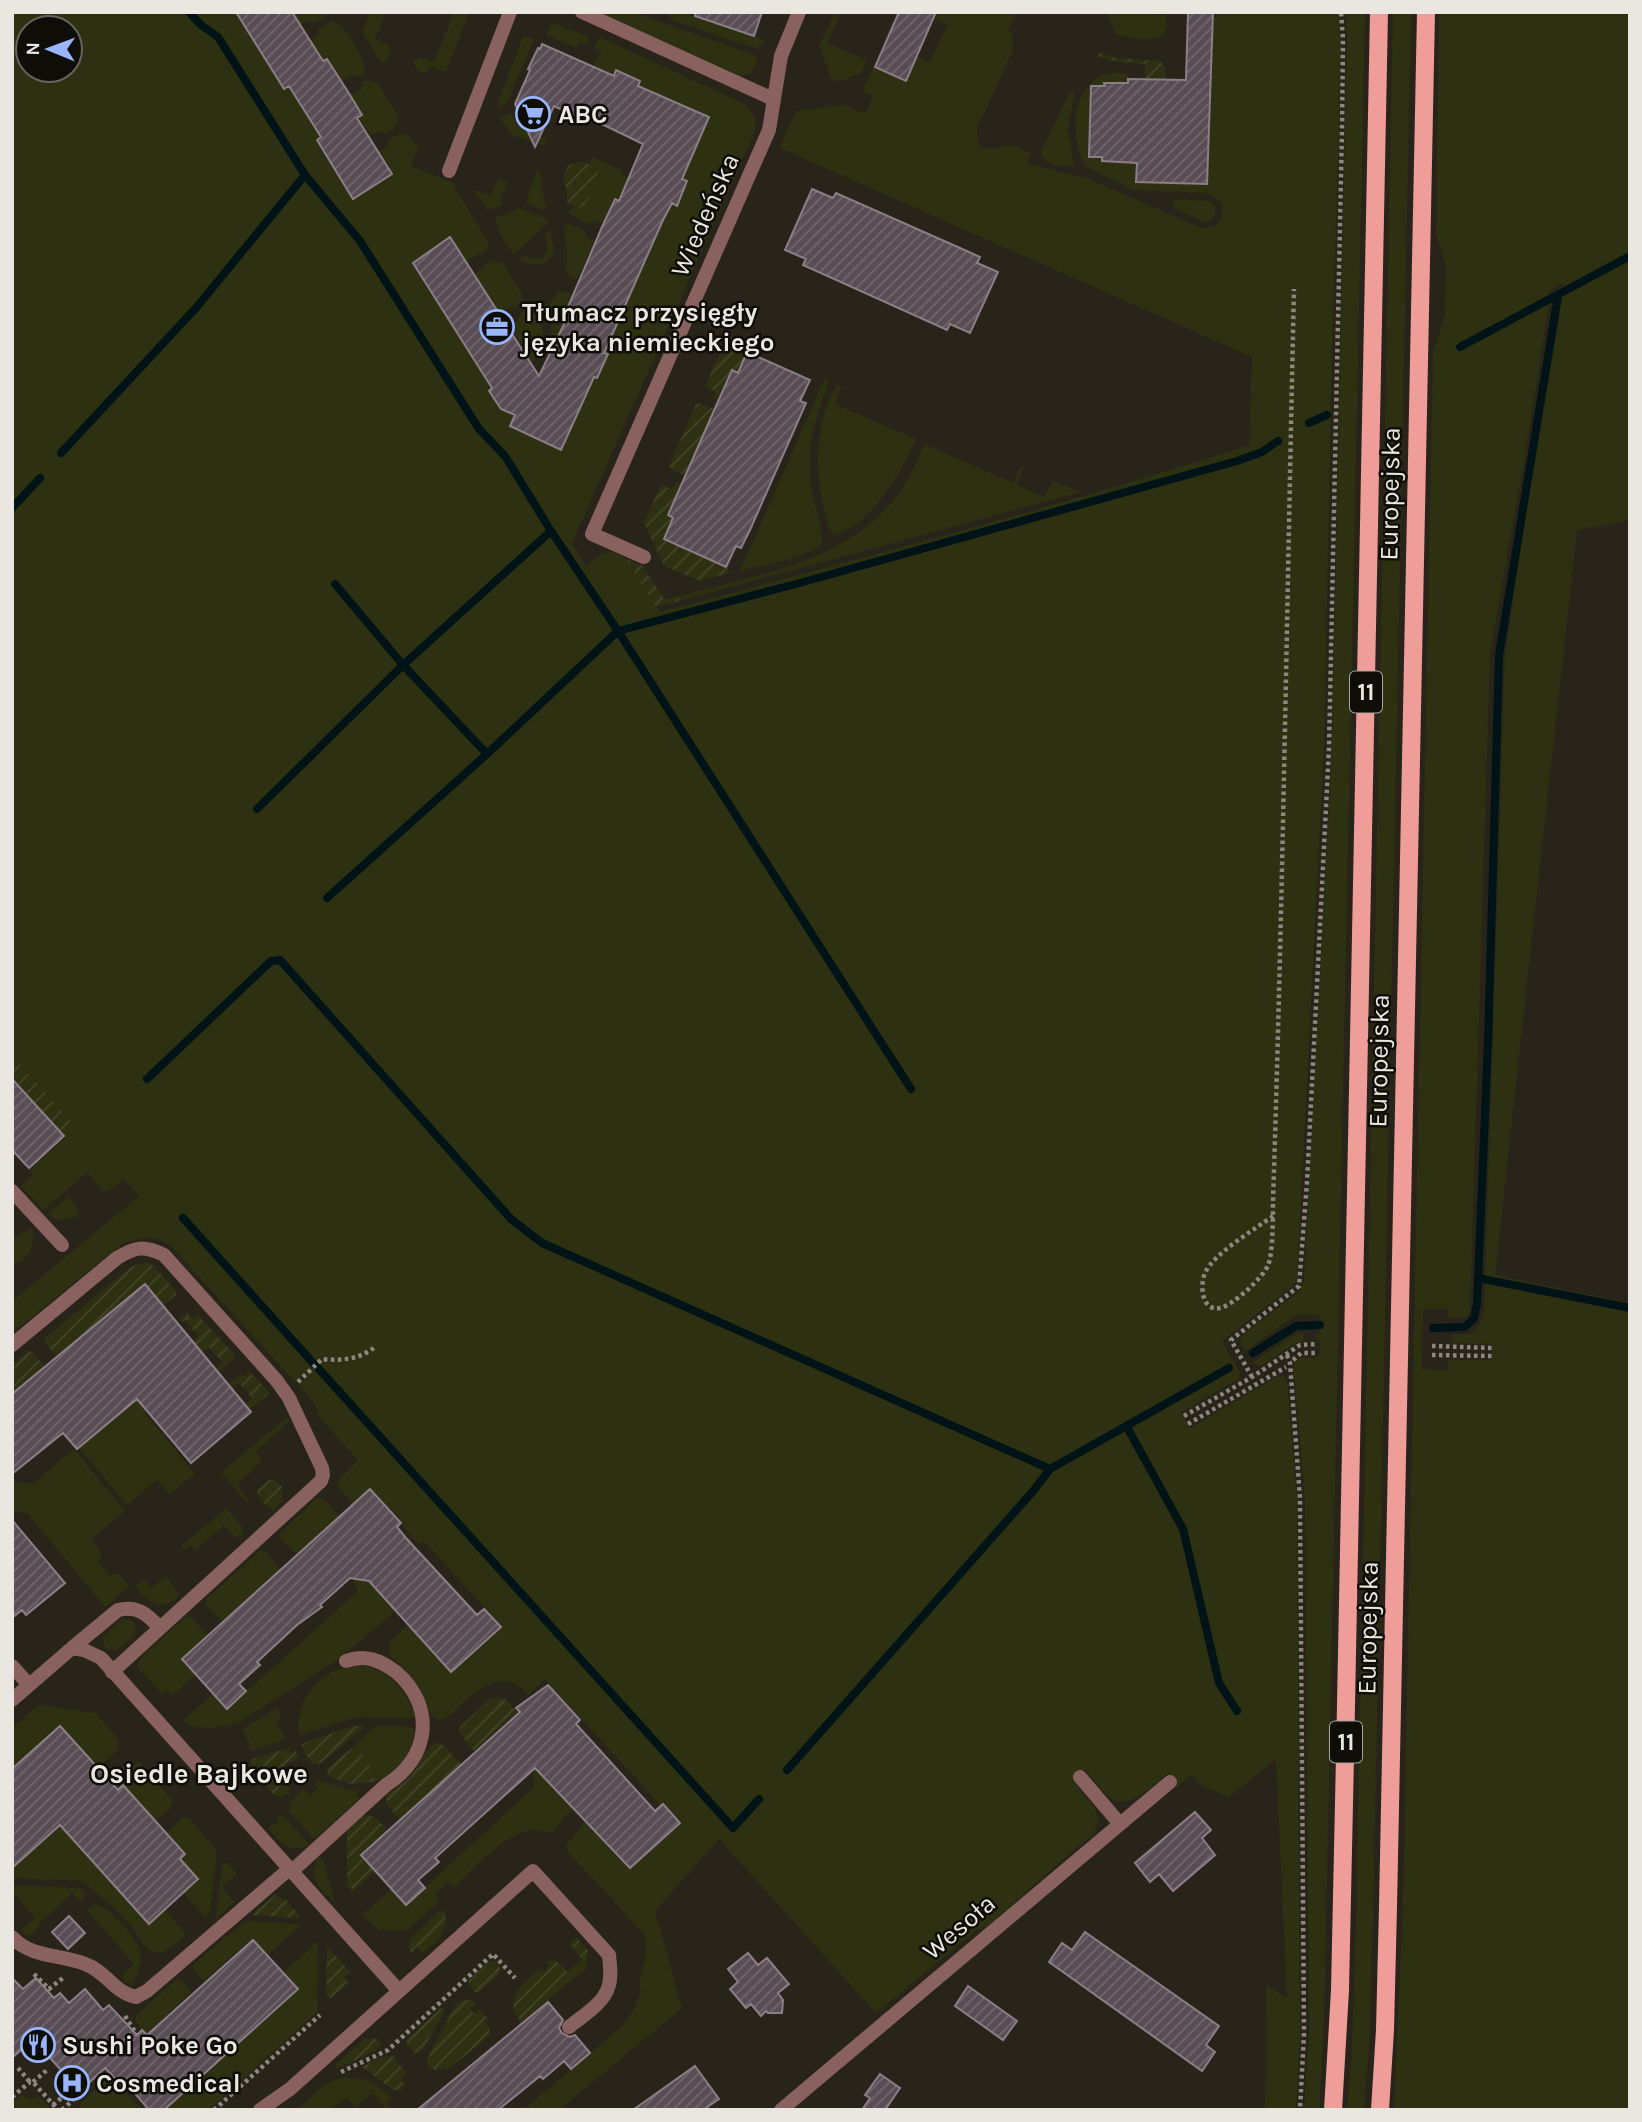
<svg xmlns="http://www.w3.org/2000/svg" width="1642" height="2122" font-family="Karla,sans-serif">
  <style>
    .green { fill: #2e3111; fill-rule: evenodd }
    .garden { fill: url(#garden-furrows) }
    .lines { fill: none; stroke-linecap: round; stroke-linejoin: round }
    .stream { stroke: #001316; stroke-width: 8 }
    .building { fill: url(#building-hatch); stroke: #8c7e87; stroke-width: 2 }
    .path { stroke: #8b887f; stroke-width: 4.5; stroke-dasharray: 3.5 3.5; stroke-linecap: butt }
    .service { stroke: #89615f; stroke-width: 14 }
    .minor { stroke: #89615f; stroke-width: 14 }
    .primary { stroke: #ef9d99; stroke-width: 18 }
    .labels { text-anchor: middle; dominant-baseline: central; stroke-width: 5; stroke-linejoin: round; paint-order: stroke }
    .shield { fill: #0f0d08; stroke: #a8a69e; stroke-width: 2 }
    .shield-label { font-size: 24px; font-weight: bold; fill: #e9e7df }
    .poi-label { font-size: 26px; font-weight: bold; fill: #e9e7df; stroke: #0f0d08; text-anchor: start }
    .street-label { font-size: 26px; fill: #e9e7df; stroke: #0f0d08 }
    .neighbourhood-label { font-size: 28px; font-weight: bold; fill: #e9e7df; stroke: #0f0d08 }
  </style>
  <defs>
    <pattern id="garden-furrows" width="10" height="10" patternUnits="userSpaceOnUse" patternTransform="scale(1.75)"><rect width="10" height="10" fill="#2e3111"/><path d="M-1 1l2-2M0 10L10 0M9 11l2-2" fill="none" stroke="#424528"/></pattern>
    <pattern id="building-hatch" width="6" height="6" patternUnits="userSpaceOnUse" patternTransform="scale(1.75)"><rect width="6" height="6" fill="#594d55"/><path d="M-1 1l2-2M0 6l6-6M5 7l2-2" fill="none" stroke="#71676d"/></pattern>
  </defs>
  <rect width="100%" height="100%" fill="#282419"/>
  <!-- green -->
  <path class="green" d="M12 12H239L237 14 284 89 289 87 320 136 315 140 353 200 394 174 380 151 388 146 387 141 399 134 410 136 418 148 411 166 454 183 455 188 489 243 485 252 476 255 466 261 450 236 412 264 491 388 488 391 500 409 515 415 510 426 561 450 594 377 597 378 608 354 605 353 611 339 606 336 614 318 619 320 630 297 625 294 638 265 643 267 653 243 649 241 657 223 662 225 671 204 677 206 688 182 683 179 689 165 686 163 697 146 709 118 638 86 640 81 616 70 614 75 594 65 601 50 594 48 599 37 745 104 755 117 756 129 572 543 587 568C594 552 614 547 627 560 637 570 651 599 660 612 857 559 1055 508 1249 445L1252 357 780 148 796 111 845 105 865 114 873 96 862 91 873 67 906 81 917 57 930 62 948 24 934 19 937 12H1014L1016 13 1008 31 1012 34 1013 50 977 129C978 163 998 142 1015 146 1020 147 1026 151 1031 153L1027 161 1030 164 1086 178 1197 226C1215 232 1227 220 1221 201L1207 193 1133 190 1086 167C1065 133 1074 63 1128 74L1127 87 1117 86 1116 82H1104V86H1091L1089 157 1101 158 1102 162H1113L1114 158 1136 159V182L1207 185 1213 17H1218V12H1338L1340 39 1339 130 1332 347 1324 748 1297 1278 1293 1286 1222 1341 1240 1372V1378L1181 1412 1190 1428 1278 1376 1283 1377 1287 1381 1297 1498 1300 2034 1296 2110H1265L1266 1985 1287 1998 1276 1759 1229 1797 1202 1786 1192 1775 1176 1788 1165 1775C1150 1788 1127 1813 1107 1795 1099 1788 1093 1778 1085 1770L1073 1781 1095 1808 1098 1819 1094 1834 1071 1852 987 1927 979 1928 876 2013 719 1839 655 1911 682 2008 559 2110H523L621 2027 635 2008 641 1991 639 1980 646 1956V1939L643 1933 614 1902V1898L610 1897 567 1851 566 1845 585 1822 630 1870 682 1822 663 1802 660 1805 545 1679 528 1695C506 1667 481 1687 461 1705 456 1710 449 1718 443 1719 438 1720 436 1719 432 1716L420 1688 388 1653 391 1640 408 1625 451 1673 502 1627 424 1541 419 1544 402 1526 404 1523 371 1488 353 1503 338 1487 339 1479 358 1460 319 1417 314 1403 298 1385 308 1376 304 1373 295 1382 172 1247 160 1240 148 1237 123 1243 12 1333V1301L139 1196 123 1179 108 1191H103L87 1173 43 1210 21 1186 33 1174 30 1170 65 1138 64 1136 76 1126 12 1056ZM28 28H70V70H28Z
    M292 12H328L326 17 314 23 309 20 300 25Z
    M371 12H386L375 39C383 43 392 43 391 54L385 63 380 61 362 31Z
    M454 12H469L446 72 429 66 426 74 417 70 413 62C419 54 426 60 434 62Z
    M595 12H632L755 55 757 60 750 75 741 76Z
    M665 12H680L766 40 757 49 672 20Z
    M835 12H841L827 43 867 60 861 73 841 81 832 80 819 46Z
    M1109 12H1138V14L1166 15V28L1163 35C1151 42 1130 38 1116 35L1108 15Z
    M1345 12H1365L1324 2024 1319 2110H1304L1309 2033 1305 1499 1293 1364 1300 1358H1315L1320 1353V1341L1315 1335 1319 1334 1321 1326 1320 1318 1317 1315H1296L1245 1351 1240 1342 1243 1334 1298 1293 1304 1282 1332 748 1347 38Z
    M1393 12H1411L1373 1918 1369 2048 1364 2110H1347L1352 2047 1356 1917Z
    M1439 12H1630V520L1577 530 1495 1275 1630 1303V2110H1394L1403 1902 1433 352 1445 316 1446 266 1436 234ZM1563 283 1559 319 1530 485 1505 655 1484 1310 1481 1322 1471 1334H1452V1343L1492 1344V1360H1448L1447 1371 1422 1369 1423 1309H1448V1317L1466 1318 1470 1311 1490 653 1526 449 1551 290Z
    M333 21C345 24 365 58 365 70L362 75 356 77 352 75 342 81 328 58 323 61 310 40 318 35V29Z
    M551 23 588 36 586 44 579 42 576 48 546 35Z
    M523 35 534 40 507 103 498 107V103Z
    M369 80 378 83 398 116C398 126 392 130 385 134L379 131 371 136 359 118 363 115 351 95 361 90 362 82Z
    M1073 91 1074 94 1068 129 1074 165C1063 168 1043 165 1041 152L1070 92Z
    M511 113 515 121 533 129 532 133 547 139 545 144 542 145 513 135 499 118Z
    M592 158H595L621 170 622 175 628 178 618 199 614 198 602 223 596 220 587 224 567 213 572 207 576 208 587 203 599 178 596 168 589 163Z
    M537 170H540L546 209 544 210 526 203Z
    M498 179 507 182 501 200 503 205 488 210 473 190 491 196Z
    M1174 199 1210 201 1215 206V216L1208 222H1204L1172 207Z
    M519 208 546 218 549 222 514 254C507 244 494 230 496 218Z
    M568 224 584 230 587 238 594 241 577 279 569 276 566 272 567 255 564 227Z
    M550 230 554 251C547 268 532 267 518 259L523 256 532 259 543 258 548 249 545 234Z
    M491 260 504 264 521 292 522 300 517 307H509L500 313 475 274C482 269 485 263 491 260Z
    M559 291 572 294 560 321 564 323 556 343 551 341V323L542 306 550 303Z
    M523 311 534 313C551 331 540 344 533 364L510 326 517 321Z
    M825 378 828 379V384C814 421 805 451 812 491 815 508 823 528 822 545 802 559 764 564 740 571Z
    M837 385 841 386V388L835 404 916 439C899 475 877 517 838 534L831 531C826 522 824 511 822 500 815 462 816 419 837 385Z
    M924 444 1013 483 1020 467 1024 466 1017 485 1044 497 1053 481 1081 492 683 600 676 597C758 574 857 562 906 482 913 470 919 457 924 444Z
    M69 1196 79 1210 76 1217 60 1221 47 1214Z
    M32 1228C36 1244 30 1261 12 1264V1238Z
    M1297 1333H1304V1340C1288 1346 1275 1358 1260 1366L1252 1363Z
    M122 1390 146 1397 145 1413 195 1474 170 1494 157 1480 127 1505 79 1448 119 1414Z
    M286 1418 289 1419V1422L255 1452 262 1461 239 1482V1488L249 1500 247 1503 221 1472Z
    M74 1449 125 1511 91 1539 100 1551 101 1557 97 1561 110 1576 114 1573 119 1574 130 1586 105 1607 27 1513 12 1512V1482L32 1484Z
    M317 1498 324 1499 339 1516 297 1555 280 1538V1533Z
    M227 1508 244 1529 242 1536 238 1537 234 1536 224 1525 195 1551 190 1545 184 1550 181 1546Z
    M261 1550 266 1552 281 1569 222 1621 206 1605V1599Z
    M364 1571 384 1593 382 1596 395 1611 342 1657 238 1723 211 1728 192 1726 183 1720 213 1694 227 1709 357 1592V1586L353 1582Z
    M166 1576 179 1593 178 1597C159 1613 148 1602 135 1586L144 1579 151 1588Z
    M185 1617H191L207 1635 181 1659 196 1675 171 1696V1693L168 1691 164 1692 163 1695 137 1667 142 1657Z
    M122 1619H128L134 1622 136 1629 134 1636 118 1650H108L104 1646 103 1637Z
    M362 1665C389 1670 407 1691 415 1716L412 1718 355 1717 301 1735 299 1732C296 1694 324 1666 362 1665Z
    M41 1705 96 1713 119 1740V1749L98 1767 59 1725 36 1747 41 1752 12 1769V1728L37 1706Z
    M278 1707 280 1717 278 1725 287 1739 250 1751 249 1743 242 1729Z
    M376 1725 411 1727 415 1730C411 1755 398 1772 375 1782L374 1771 367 1763V1759L352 1748Z
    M547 1758 559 1792 573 1808 551 1834C518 1815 477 1867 454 1888L448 1882 435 1895 440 1901 406 1931 379 1930 362 1915 391 1889 406 1905 535 1786V1780L533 1778 534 1770Z
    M130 1761 131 1765 134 1767 138 1761 172 1800 171 1807 150 1826 136 1809 141 1804 124 1785 118 1790 110 1780Z
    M313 1781C329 1781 342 1790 358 1791L357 1796 361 1797 314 1839 289 1811V1803L303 1789 310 1795 318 1788Z
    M70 1816 149 1924 165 1910 186 1934C179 1940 169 1952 159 1953 145 1953 140 1937 133 1928 119 1911 101 1897 85 1883L80 1881 12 1878V1868Z
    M277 1816H284L309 1844C290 1855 281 1843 269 1830L272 1822 275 1824 278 1822Z
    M182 1818H189L215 1848 217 1854 210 1912 205 1917 183 1893 198 1879 180 1859 186 1853 167 1832Z
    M319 1856 324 1862 334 1902C320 1888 305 1876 319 1856Z
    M224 1863H228L237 1874 222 1887 234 1902 216 1919 222 1867Z
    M12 1885 80 1888C86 1891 85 1897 82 1902L72 1893 38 1925 39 1927 31 1935H25L22 1931 23 1929 35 1918 12 1891Z
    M95 1904C110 1907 137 1937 140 1952 143 1963 138 1975 132 1984L124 1982 122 1975 134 1964 87 1910Z
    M245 1921 302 1924 268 1955 252 1938 204 1981 194 1970 193 1965Z
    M318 1941 317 2012 209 2110H165L299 1989 284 1972Z
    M176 1980H181L191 1992 146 2034 136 2022V2015Z
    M105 2068 142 2110H78L79 2105 99 2087 93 2079Z
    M342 2077 368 2080 391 2096V2099L387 2100 389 2108 392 2107V2110H387L373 2093 355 2107 347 2098 327 2110H299L300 2107 324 2085Z
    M21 2095 30 2099 39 2096 52 2110H24L14 2107 12 2104Z"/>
  <!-- garden -->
  <path class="garden" d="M1099 53 1118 58 1160 61 1165 66V80L1145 79V64L1118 62 1098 57Z
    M579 161 592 165C605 180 596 184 589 198 585 205 585 207 576 208L567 202V190L564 182V173L569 165Z
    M730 336 749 345 738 372 731 370 717 400 713 399 716 392 705 386 727 337Z
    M699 403 714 409 684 475 671 469 669 466 696 404Z
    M677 482 681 484 666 516 672 519 664 540 727 568 730 573 700 581 664 566 644 523 661 484 671 489Z
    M626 559 643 566 664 599 676 597 683 600 656 607Z
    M12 1056 76 1126 64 1136 12 1079Z
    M147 1263 153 1265 176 1291V1295L163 1305 145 1284 56 1356 45 1343V1338L132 1266Z
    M189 1311V1317L194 1318 197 1314 234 1354V1358L219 1371 216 1368 222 1362 209 1347 202 1352 193 1341 198 1336 185 1320 182 1322 179 1319Z
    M29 1351 32 1352 45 1367 12 1393V1364Z
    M249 1371 269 1392 267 1396 249 1409 245 1405 252 1398 239 1383 232 1388 229 1384 242 1374 244 1376H247Z
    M269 1480H275L282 1487V1501L274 1509 268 1508 257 1495 258 1489Z
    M498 1697 505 1699 517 1712 474 1751 459 1732 460 1727 490 1699Z
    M352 1726H363V1728L321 1763 313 1765 306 1755 301 1744Z
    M438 1743 444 1746 461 1764 400 1819C393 1812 383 1805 387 1794 395 1789 403 1784 410 1777 420 1766 422 1748 438 1743Z
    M291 1747 289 1751 293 1753 296 1750 298 1758 293 1762 291 1761 278 1772 289 1784V1793L280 1797 272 1793 250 1768 252 1759Z
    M352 1748 367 1759V1763L374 1771 375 1782 350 1784 328 1776 327 1769Z
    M369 1815 376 1818 388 1830 361 1855 375 1871 352 1892 351 1887H347V1829L362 1816Z
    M275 1895 287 1901 300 1916 298 1918 251 1915Z
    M445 1910C447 1936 441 1936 423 1953L416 1947 412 1953 409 1950 411 1938 437 1913Z
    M577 1938 588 1951 586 1968 521 2022C502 1998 522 1986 539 1969L544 1971 547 1969 548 1965 546 1962C557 1957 561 1966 568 1972L582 1959 570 1945 573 1939Z
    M327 1948H329L351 1973 344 1977 346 1981 350 1982 331 1998 326 1995Z
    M490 1961 496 1962 500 1968 499 1974 479 1992H475L468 1983 469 1980Z
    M471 1999 476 2005 471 2007 472 2012 476 2013 479 2009 488 2019 485 2023 490 2028 489 2036 446 2071 444 2068 435 2071 432 2068 430 2069 427 2066 428 2057 457 2002Z
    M441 2008 445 2010 423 2050 416 2054 407 2045V2039Z
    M370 2038H375L381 2043 377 2050 336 2069V2064L363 2040Z
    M393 2056 407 2074 402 2077V2082L406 2083 402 2090H393L362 2067 381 2057Z"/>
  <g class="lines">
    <!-- stream -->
    <path class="stream" d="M189 12 201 25 218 37 305 175 360 241 479 429 505 456 551 531 618 631 911 1089
      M1460 347 1630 256
      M1309 423 1327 415
      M61 453 195 309 305 175
      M12 508 40 478
      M335 584 403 665 487 754
      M257 809 403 665 551 531
      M327 898 487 754 618 631 796 584 1237 461 1262 452 1278 441
      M147 1079 271 961 280 960 511 1219 542 1243 1050 1469
      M183 1218 314 1364
      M1478 1278 1630 1308
      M1433 1328 1465 1327 1474 1318 1477 1304 1488 1042 1499 655 1558 296
      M1253 1353 1296 1326 1320 1325
      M318 1368 733 1828 759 1799
      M1127 1427 1183 1529 1219 1683 1237 1711
      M787 1770 1034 1490 1050 1469 1229 1368"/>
  </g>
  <!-- building -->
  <path class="building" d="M236 12H292L323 61 327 59 350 95 362 115 357 118 392 174 353 199 317 140 321 137 289 86 284 89Z
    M695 12H762L754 36 695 16Z
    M899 12H936L906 81 875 67Z
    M1188 12H1213L1207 184 1136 182 1137 163 1102 161V157H1089L1091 86H1105L1104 83H1128V79L1186 80Z
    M542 44 614 76 616 70 640 81 638 86 709 117 682 179 687 181 677 206 672 203 663 220 604 353 608 354 597 378 594 377 561 450 510 426 515 415 501 409 489 391 492 388 413 263 450 237 539 376 565 322 562 321 602 227 615 199 619 201 643 144 606 126 581 116 580 118 554 106 535 147 515 104 530 70 528 69 538 48 540 49Z
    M812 189 833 198 836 193 960 248 980 257 977 263 998 272 970 333 950 324 947 330 803 265 806 259 785 250Z
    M747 352 810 380 800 401 806 403 750 530 741 548 736 546 726 567 664 539 673 518 668 515 712 415 732 370 738 373Z
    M12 1079 64 1136 29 1168 12 1150Z
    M145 1284 251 1412 191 1463 137 1399 77 1449 63 1433 12 1474V1394Z
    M370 1489 401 1523 397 1527 406 1538 477 1615 484 1609 501 1627 451 1672 369 1581 350 1578 320 1605 322 1607 297 1625 257 1662 260 1665 239 1684 246 1691 227 1709 182 1659Z
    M12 1520 65 1583 26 1615 22 1610 12 1618Z
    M548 1685 580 1720 576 1724 655 1811 663 1804 680 1823 630 1868 535 1768 435 1858 439 1862 418 1880 425 1888 406 1905 361 1855 520 1712 516 1708Z
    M60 1726 118 1790 123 1785 185 1854 180 1859 198 1879 149 1924 60 1825 12 1868V1769Z
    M1195 1812 1211 1830 1202 1838 1215 1855 1173 1891 1159 1874 1150 1882 1135 1863Z
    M69 1916 85 1933 68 1949 52 1932Z
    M1085 1932 1219 2026 1206 2045 1215 2052 1202 2071 1049 1962 1062 1943 1072 1950Z
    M253 1940 298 1989 164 2110H149L127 2084 123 2087 105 2068 80 2091 33 2039 12 2058V1978L23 1989 36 1978 54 1998 60 1993 69 2003 85 1989 103 2010 109 2005 137 2035 142 2030 147 2035Z
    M748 1953 758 1965 767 1958 789 1984 778 1993 783 2000 782 2013H768L766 2011 761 2016 751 2004 746 2008 730 1989 738 1982 728 1969Z
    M968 1986 1017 2021 1003 2040 955 2006Z
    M548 2002 563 2020 559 2028 562 2033 570 2037 575 2035 590 2053 571 2069 564 2061 543 2079 540 2076 498 2110H417Z
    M695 2066 719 2099 703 2110H633Z
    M880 2074 900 2088 885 2110H862L870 2098 865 2095Z"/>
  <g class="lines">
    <!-- path -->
    <path class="path" d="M1273 1216C1254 1230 1214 1253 1205 1273 1200 1284 1201 1312 1220 1308 1232 1306 1264 1277 1268 1265 1273 1255 1273 1214 1273 1201 1283 897 1287 593 1294 289
      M1432 1346 1493 1348
      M1287 1355 1290 1363 1300 1498 1304 2034 1300 2110
      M1432 1355 1493 1356
      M1293 1360 1301 1353H1317
      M1252 1377 1231 1340 1299 1286 1307 1182 1329 748 1342 130 1343 39 1341 12
      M298 1382 322 1359C342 1361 360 1359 375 1347
      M1184 1416 1252 1377 1300 1345 1317 1344
      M1188 1424 1286 1367
      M34 1974 49 1989 64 1977
      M125 2016 137 2035
      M18 2068 30 2082
      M341 2072 388 2050 493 1954 515 1978
      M33 2082 47 2070
      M12 2097 30 2082H33L58 2110
      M53 2105 67 2093
      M62 2110 73 2100
      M214 2110 320 2015"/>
    <!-- service -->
    <path class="service" d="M12 1345 117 1258C135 1247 144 1245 164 1255L277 1381 289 1398 322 1468 323 1475 321 1481 112 1672
      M72 1648 118 1610C137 1605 147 1614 159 1627
      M12 1666 29 1685
      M12 1700 72 1648 84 1650 101 1658 399 1991
      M1080 1777 1120 1824
      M291 1872 386 1785C430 1758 436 1706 396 1672 380 1660 365 1654 346 1661
      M12 1937C31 1958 60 1954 85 1964 106 1971 114 1993 136 1997L147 1991 288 1870
      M260 2110 290 2089 533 1871 609 1955C610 1965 612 1978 608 1988 603 2004 581 2017 569 2027"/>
    <!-- minor -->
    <path class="minor" d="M582 12 773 99
      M449 171 510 12
      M644 557 592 534 769 130 781 56 799 12
      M12 1191 62 1245
      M781 2110 1170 1782"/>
    <!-- primary -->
    <path class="primary" d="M1333 2110 1340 1990 1345 1756 1379 12
      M1380 2110 1385 2030 1388 1907 1426 12"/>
  </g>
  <!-- icons -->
  <defs>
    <g id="supermarket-ring" transform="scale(1.75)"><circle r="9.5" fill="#0f0d08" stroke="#99b5fd" stroke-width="1.5"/><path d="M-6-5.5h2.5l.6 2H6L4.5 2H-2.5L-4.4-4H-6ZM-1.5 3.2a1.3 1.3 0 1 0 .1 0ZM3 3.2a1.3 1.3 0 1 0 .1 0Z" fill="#99b5fd"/></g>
    <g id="office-ring" transform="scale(1.75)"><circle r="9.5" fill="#0f0d08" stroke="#99b5fd" stroke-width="1.5"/><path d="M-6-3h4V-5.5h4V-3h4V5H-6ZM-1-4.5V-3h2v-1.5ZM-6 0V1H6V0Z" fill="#99b5fd"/></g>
    <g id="restaurant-ring" transform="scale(1.75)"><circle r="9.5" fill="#0f0d08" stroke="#99b5fd" stroke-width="1.5"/><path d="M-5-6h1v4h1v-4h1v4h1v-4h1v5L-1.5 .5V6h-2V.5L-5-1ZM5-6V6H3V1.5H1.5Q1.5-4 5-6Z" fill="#99b5fd"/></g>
    <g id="hospital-ring" transform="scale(1.75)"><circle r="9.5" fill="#0f0d08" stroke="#99b5fd" stroke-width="1.5"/><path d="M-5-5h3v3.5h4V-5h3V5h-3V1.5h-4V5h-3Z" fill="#99b5fd"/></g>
  </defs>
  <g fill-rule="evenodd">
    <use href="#supermarket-ring" x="533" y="114"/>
    <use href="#office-ring" x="497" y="327"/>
    <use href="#restaurant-ring" x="38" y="2045"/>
    <use href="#hospital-ring" x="72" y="2083"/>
  </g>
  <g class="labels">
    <!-- shield labels -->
    <g class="shield">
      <rect x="1350" y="671.5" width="32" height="41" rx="5"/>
      <rect x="1330" y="1721.5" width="32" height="41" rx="5"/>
    </g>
    <g class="shield-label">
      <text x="1366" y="692">11</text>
      <text x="1346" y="1742">11</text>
    </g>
    <!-- poi labels -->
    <g class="poi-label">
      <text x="558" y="114">ABC</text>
      <text x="522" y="312">Tłumacz przysięgły<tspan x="522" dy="30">języka niemieckiego</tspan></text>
      <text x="62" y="2045">Sushi Poke Go</text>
      <text x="96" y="2083">Cosmedical</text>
    </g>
    <!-- street labels -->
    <g class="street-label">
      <text transform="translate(705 215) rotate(-66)">Wiedeńska</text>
      <text transform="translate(1390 494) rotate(-89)">Europejska</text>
      <text transform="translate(1379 1061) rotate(-89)">Europejska</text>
      <text transform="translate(1368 1628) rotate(-89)">Europejska</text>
      <text transform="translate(959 1927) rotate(-40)">Wesoła</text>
    </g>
    <!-- neighbourhood labels -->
    <g class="neighbourhood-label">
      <text x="199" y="1773">Osiedle Bajkowe</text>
    </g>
  </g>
  <!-- border -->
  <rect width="1642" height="2122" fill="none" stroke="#e9e7df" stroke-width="28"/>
  <!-- north arrow -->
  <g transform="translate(49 49) rotate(271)"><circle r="33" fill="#0f0d08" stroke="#66645e" stroke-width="2"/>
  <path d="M0-5L12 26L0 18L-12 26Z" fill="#99b5fd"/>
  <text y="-10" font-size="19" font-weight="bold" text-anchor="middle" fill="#e9e7df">N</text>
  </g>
</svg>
